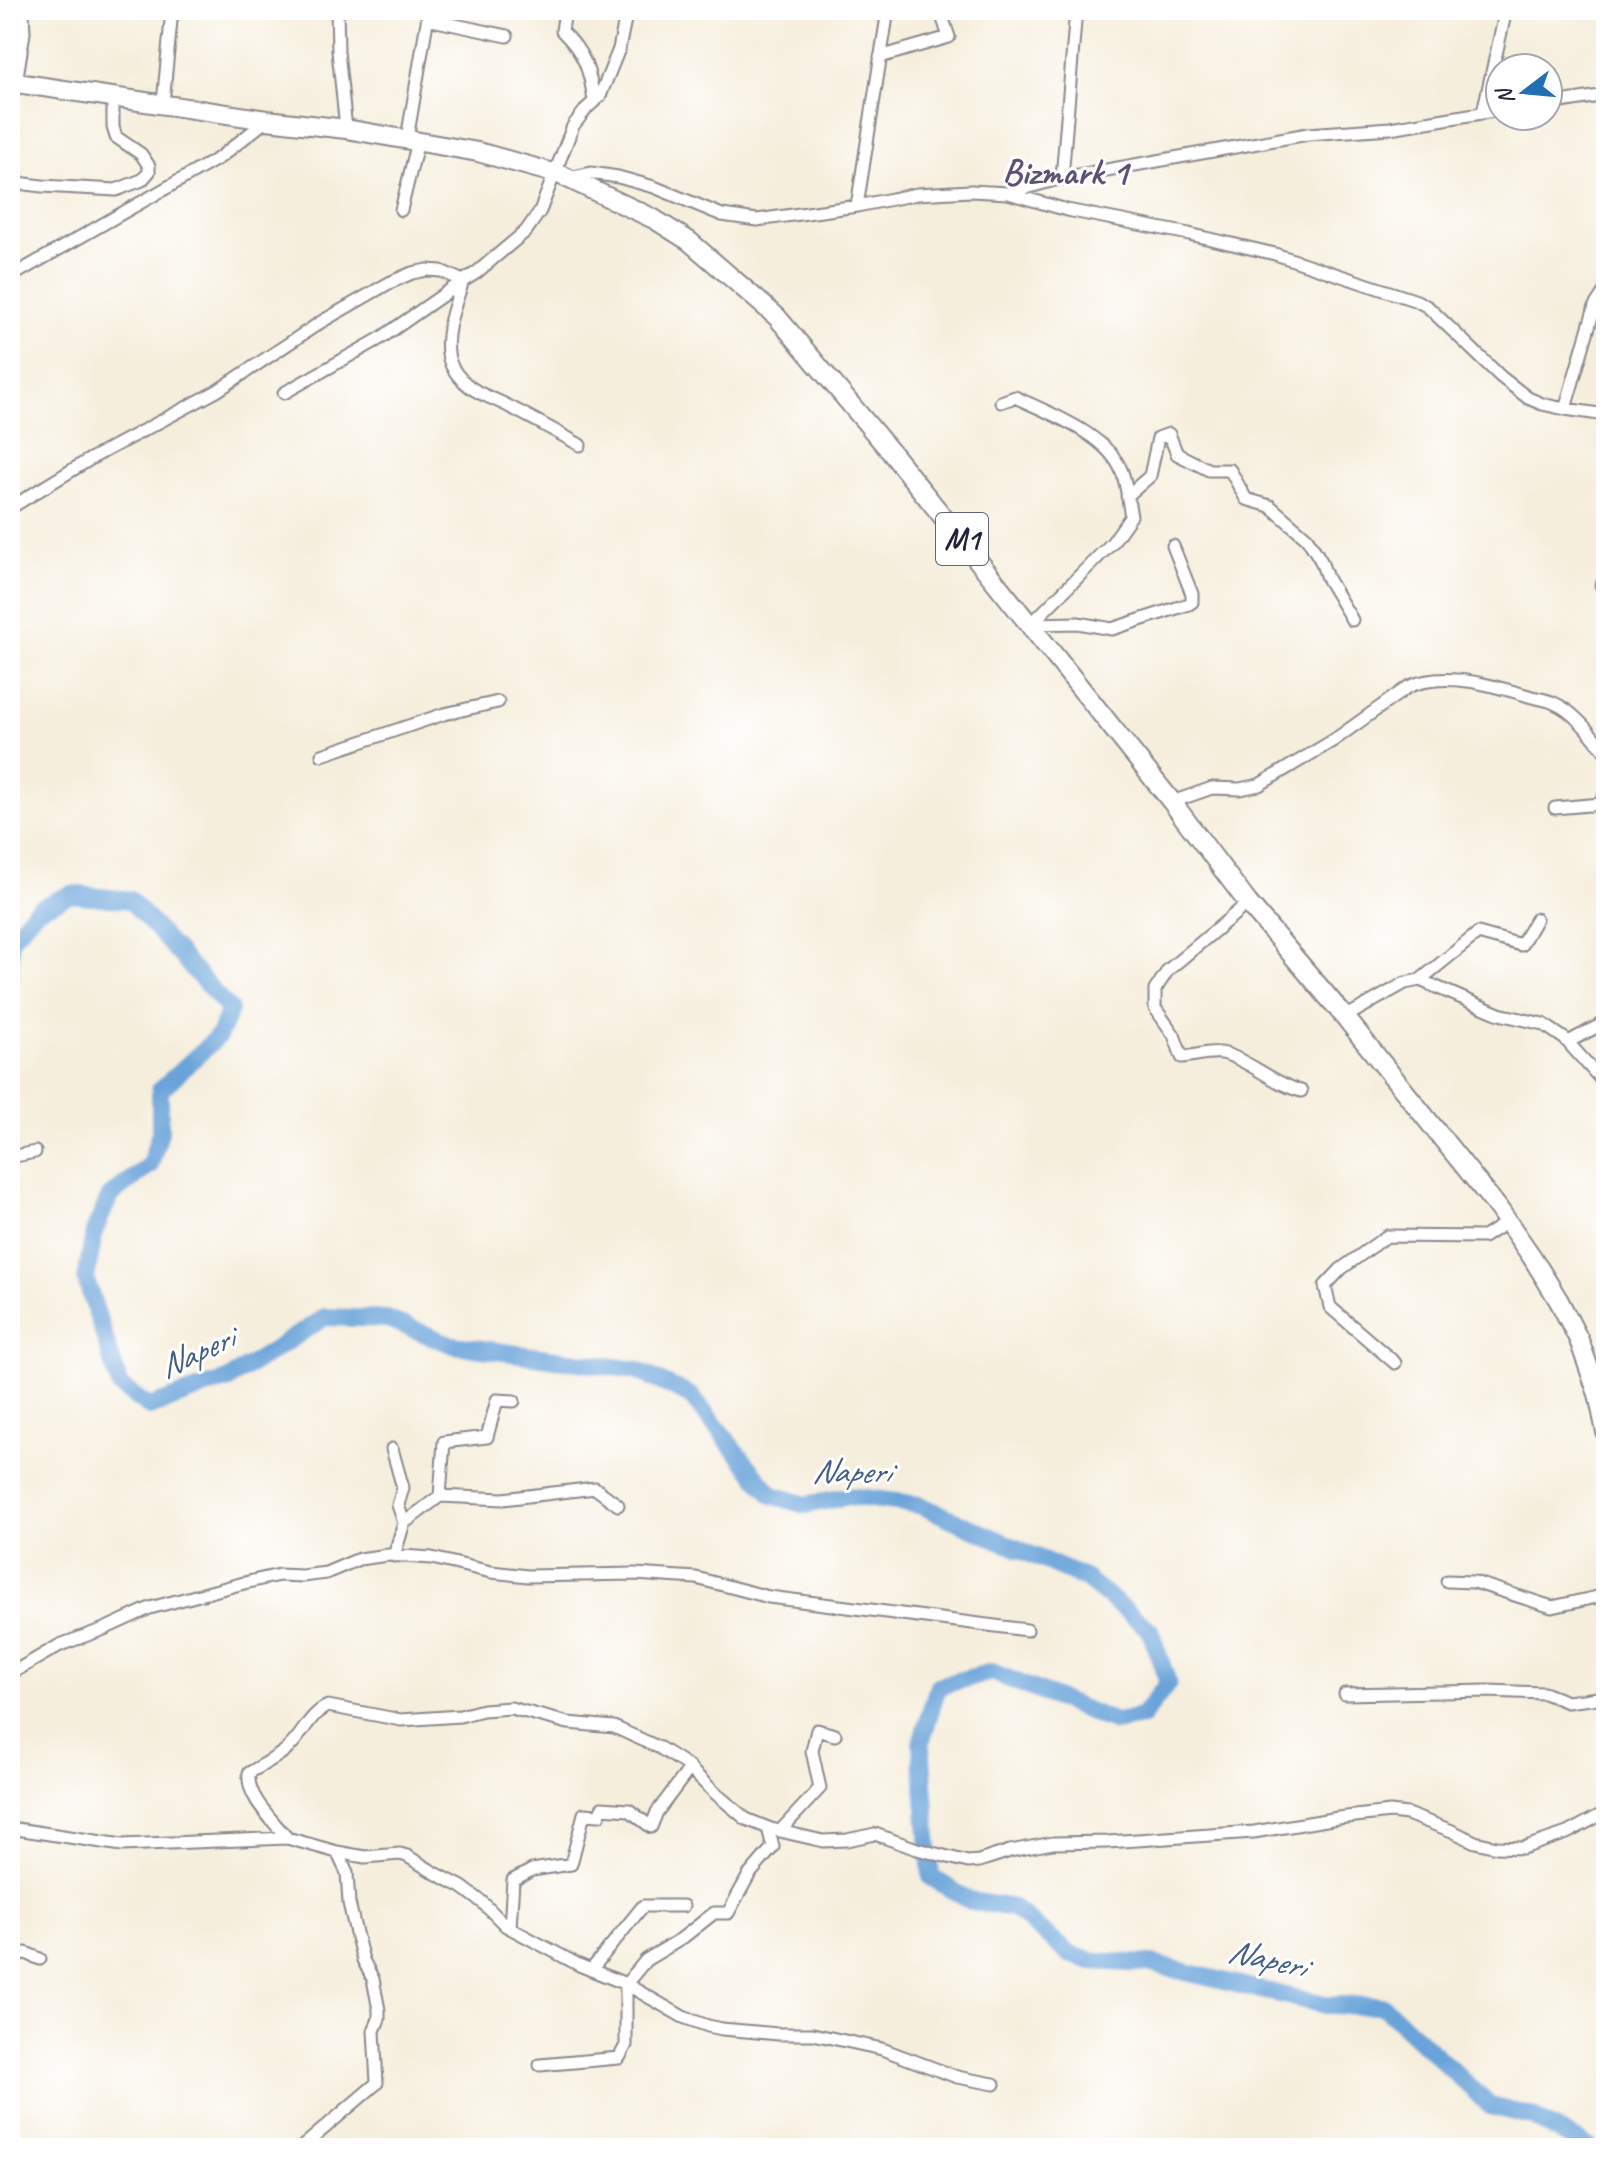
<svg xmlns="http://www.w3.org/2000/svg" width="1616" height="2158" font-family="Caveat,sans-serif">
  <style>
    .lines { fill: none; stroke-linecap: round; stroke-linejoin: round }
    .river { stroke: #69a3d9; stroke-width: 18 }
    .minor-casing { stroke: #8c888c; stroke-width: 15 }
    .trunk-casing { stroke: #8c888c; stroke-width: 22 }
    .minor { stroke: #fff; stroke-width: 11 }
    .trunk { stroke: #fff; stroke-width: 18 }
    .labels { text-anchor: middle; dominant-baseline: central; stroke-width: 6; stroke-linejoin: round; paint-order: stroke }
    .shield { fill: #fff; stroke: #646476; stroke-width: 2 }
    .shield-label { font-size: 30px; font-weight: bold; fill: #22223b }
    .water-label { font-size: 34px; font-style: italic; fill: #425c82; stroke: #fff }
    .quarter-label { font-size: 36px; font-weight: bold; fill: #5b5075; stroke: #fff }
  </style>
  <rect width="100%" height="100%" fill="#fff"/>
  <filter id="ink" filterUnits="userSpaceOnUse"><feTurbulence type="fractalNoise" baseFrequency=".0125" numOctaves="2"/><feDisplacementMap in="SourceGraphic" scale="16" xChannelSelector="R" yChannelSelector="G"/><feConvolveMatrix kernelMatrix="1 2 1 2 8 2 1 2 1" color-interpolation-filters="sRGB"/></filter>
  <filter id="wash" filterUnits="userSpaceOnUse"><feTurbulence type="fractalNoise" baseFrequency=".006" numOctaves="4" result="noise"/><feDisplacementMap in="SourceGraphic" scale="32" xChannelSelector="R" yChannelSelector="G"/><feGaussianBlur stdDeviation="1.8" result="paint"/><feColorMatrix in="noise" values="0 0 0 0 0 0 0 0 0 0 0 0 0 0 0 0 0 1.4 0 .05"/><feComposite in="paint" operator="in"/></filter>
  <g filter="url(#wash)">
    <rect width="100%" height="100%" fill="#f6eedc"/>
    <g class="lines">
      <!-- river -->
      <path class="river" d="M10 979V940L37 909 71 894 130 900 230 1010 219 1035 213 1041 160 1090V1132L150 1165 110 1196 94 1232 86 1280 120 1386 149 1407 229 1379 325 1317 387 1319 453 1345 636 1370 691 1396 772 1495 806 1505 849 1496 920 1505 1086 1579 1150 1630 1168 1683 1142 1717 1115 1722 992 1672 938 1686 921 1743 931 1877 970 1901 1013 1908 1069 1954 1091 1961 1152 1964 1325 2005 1383 2006 1490 2106 1531 2116 1590 2148"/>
    </g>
  </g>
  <g filter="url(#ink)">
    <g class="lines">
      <!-- minor casing -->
      <g class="minor-casing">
        <path id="minor" d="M337 10 338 51 346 129
          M565 10 562 31C585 53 590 71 594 101
          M427 19 507 36
          M880 57 949 37 940 10
          M16 83 24 33 23 10
          M163 103 172 10
          M1548 104 1606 95
          M1483 112 1506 10
          M407 139 429 10
          M569 178 591 173 618 177 654 187 722 215 757 220 857 206 917 194 971 191 1008 193 1067 210 1189 234 1275 254 1417 301 1428 307 1501 377 1528 398 1542 404 1565 409 1606 415
          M1062 178 1076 10
          M10 182 42 186 116 190 142 180 149 172V166L141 154 116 137 113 127V97
          M1008 193 1062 178 1308 134 1390 128 1500 110
          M857 206 888 10
          M401 210 418 141
          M10 277 219 158 267 120
          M463 281C455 305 443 334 449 359 451 366 457 375 462 380 475 394 494 398 510 407 534 419 557 432 580 445
          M284 393 381 338 463 281
          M1001 402 1015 397C1049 413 1108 435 1122 472 1127 485 1128 502 1131 516L1112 543 1031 624
          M1565 409 1595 306 1606 289
          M1127 496 1150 476 1158 438 1169 434 1177 454 1209 470H1230L1246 499 1270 506 1307 538 1321 561 1327 578 1352 620
          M10 508 92 458 217 391 321 322 389 283 412 273 427 270 441 271 463 281 476 273 526 231 540 211 573 126 587 108 600 96 619 49 627 10
          M1601 585 1606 584
          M1031 624 1078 623 1112 629 1189 604 1192 602V594L1173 546
          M322 755 444 714 498 702
          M1172 802 1212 788 1240 789 1259 785 1334 740 1408 687C1445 670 1495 686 1532 697 1540 699 1549 700 1556 704 1576 713 1592 736 1606 752
          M1555 808 1601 804 1606 792
          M1248 903 1168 970 1155 990V1008L1174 1035 1182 1057C1195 1056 1214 1050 1226 1054 1253 1063 1274 1084 1301 1091
          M1420 980 1478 933 1521 945 1536 919
          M1345 1017 1405 983 1420 980 1499 1014 1543 1024 1565 1039 1606 1085
          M1568 1042 1606 1022
          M10 1157 35 1152
          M1395 1363 1330 1307 1325 1286 1341 1269 1387 1236 1484 1237 1507 1222
          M392 1449 403 1488 398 1505 404 1523
          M440 1496 444 1442 487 1437 497 1400 514 1401
          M394 1556 404 1523 440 1496 503 1499 595 1488 618 1505
          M1447 1581 1474 1582 1552 1607 1606 1595
          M10 1674 60 1645 104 1629 150 1608 244 1583 279 1575 302 1576 326 1573 359 1559 388 1555 432 1558 491 1572 528 1576 635 1574 696 1578 769 1597 1027 1630
          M1345 1694 1488 1691 1544 1693 1567 1702 1606 1697
          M10 1828 122 1845 287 1838 337 1852 365 1857 400 1854 407 1856 435 1873 462 1887 482 1902 506 1926 579 1965 626 1984 683 2017 708 2026 722 2029 778 2034H813L882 2049 957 2077 994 2084
          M780 1831 820 1788 812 1751 817 1730 835 1735
          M287 1838C273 1820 246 1797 249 1773 262 1765 277 1758 288 1748 303 1735 309 1714 328 1706L401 1720 460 1716 483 1710 511 1708 568 1723 614 1727 660 1748 685 1764 715 1793 746 1819 771 1829 823 1841 847 1840 875 1834 917 1849 968 1862 979 1861 1010 1851 1053 1843 1108 1842 1254 1832 1338 1818 1390 1812 1407 1814 1452 1831 1475 1842 1497 1847 1523 1848 1567 1833 1606 1812
          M510 1928 513 1880 532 1870 571 1864 584 1814 599 1815 602 1808 629 1810 651 1827 657 1812 690 1768
          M10 1955 26 1953 40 1959
          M591 1970 643 1906H683
          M540 2065 619 2058 626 2045V1984L646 1960 681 1939 714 1913H728L749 1875 773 1847 768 1828
          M301 2148 377 2083 374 2031 379 2019V2010L373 1979 363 1960 356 1933 349 1903 347 1873 337 1852"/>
      </g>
      <!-- trunk casing -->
      <g class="trunk-casing">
        <path id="trunk" d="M10 82 267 120 346 129 478 152 561 175 654 219 689 241 777 317 890 451 1172 802 1248 903 1345 1017 1498 1208 1532 1257 1559 1301 1579 1340 1598 1394 1606 1432"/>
      </g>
      <!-- minor -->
      <use href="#minor" class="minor"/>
      <!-- trunk -->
      <use href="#trunk" class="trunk"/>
    </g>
  </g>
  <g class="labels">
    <!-- shield labels -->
    <rect class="shield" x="936" y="513" width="52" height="52" rx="6"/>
    <g class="shield-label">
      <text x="962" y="539">M1</text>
    </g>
    <!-- water labels -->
    <g class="water-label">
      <text transform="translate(196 1352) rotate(-24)">Naperi</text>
      <text transform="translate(851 1471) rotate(1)">Naperi</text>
      <text transform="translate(1267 1958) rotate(13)">Naperi</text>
    </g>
    <!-- quarter labels -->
    <g class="quarter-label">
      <text x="1065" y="172">Bizmark 1</text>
    </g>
  </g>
  <!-- margin -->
  <rect width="1616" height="2158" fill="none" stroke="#fff" stroke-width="40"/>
  <!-- north arrow -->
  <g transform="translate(1524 92) rotate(254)"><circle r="38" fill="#ffffff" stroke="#a7a7b1" stroke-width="2"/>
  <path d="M0-6L14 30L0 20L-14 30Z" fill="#1f6fb2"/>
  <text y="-12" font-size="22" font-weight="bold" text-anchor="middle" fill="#22223b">N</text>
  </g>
</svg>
